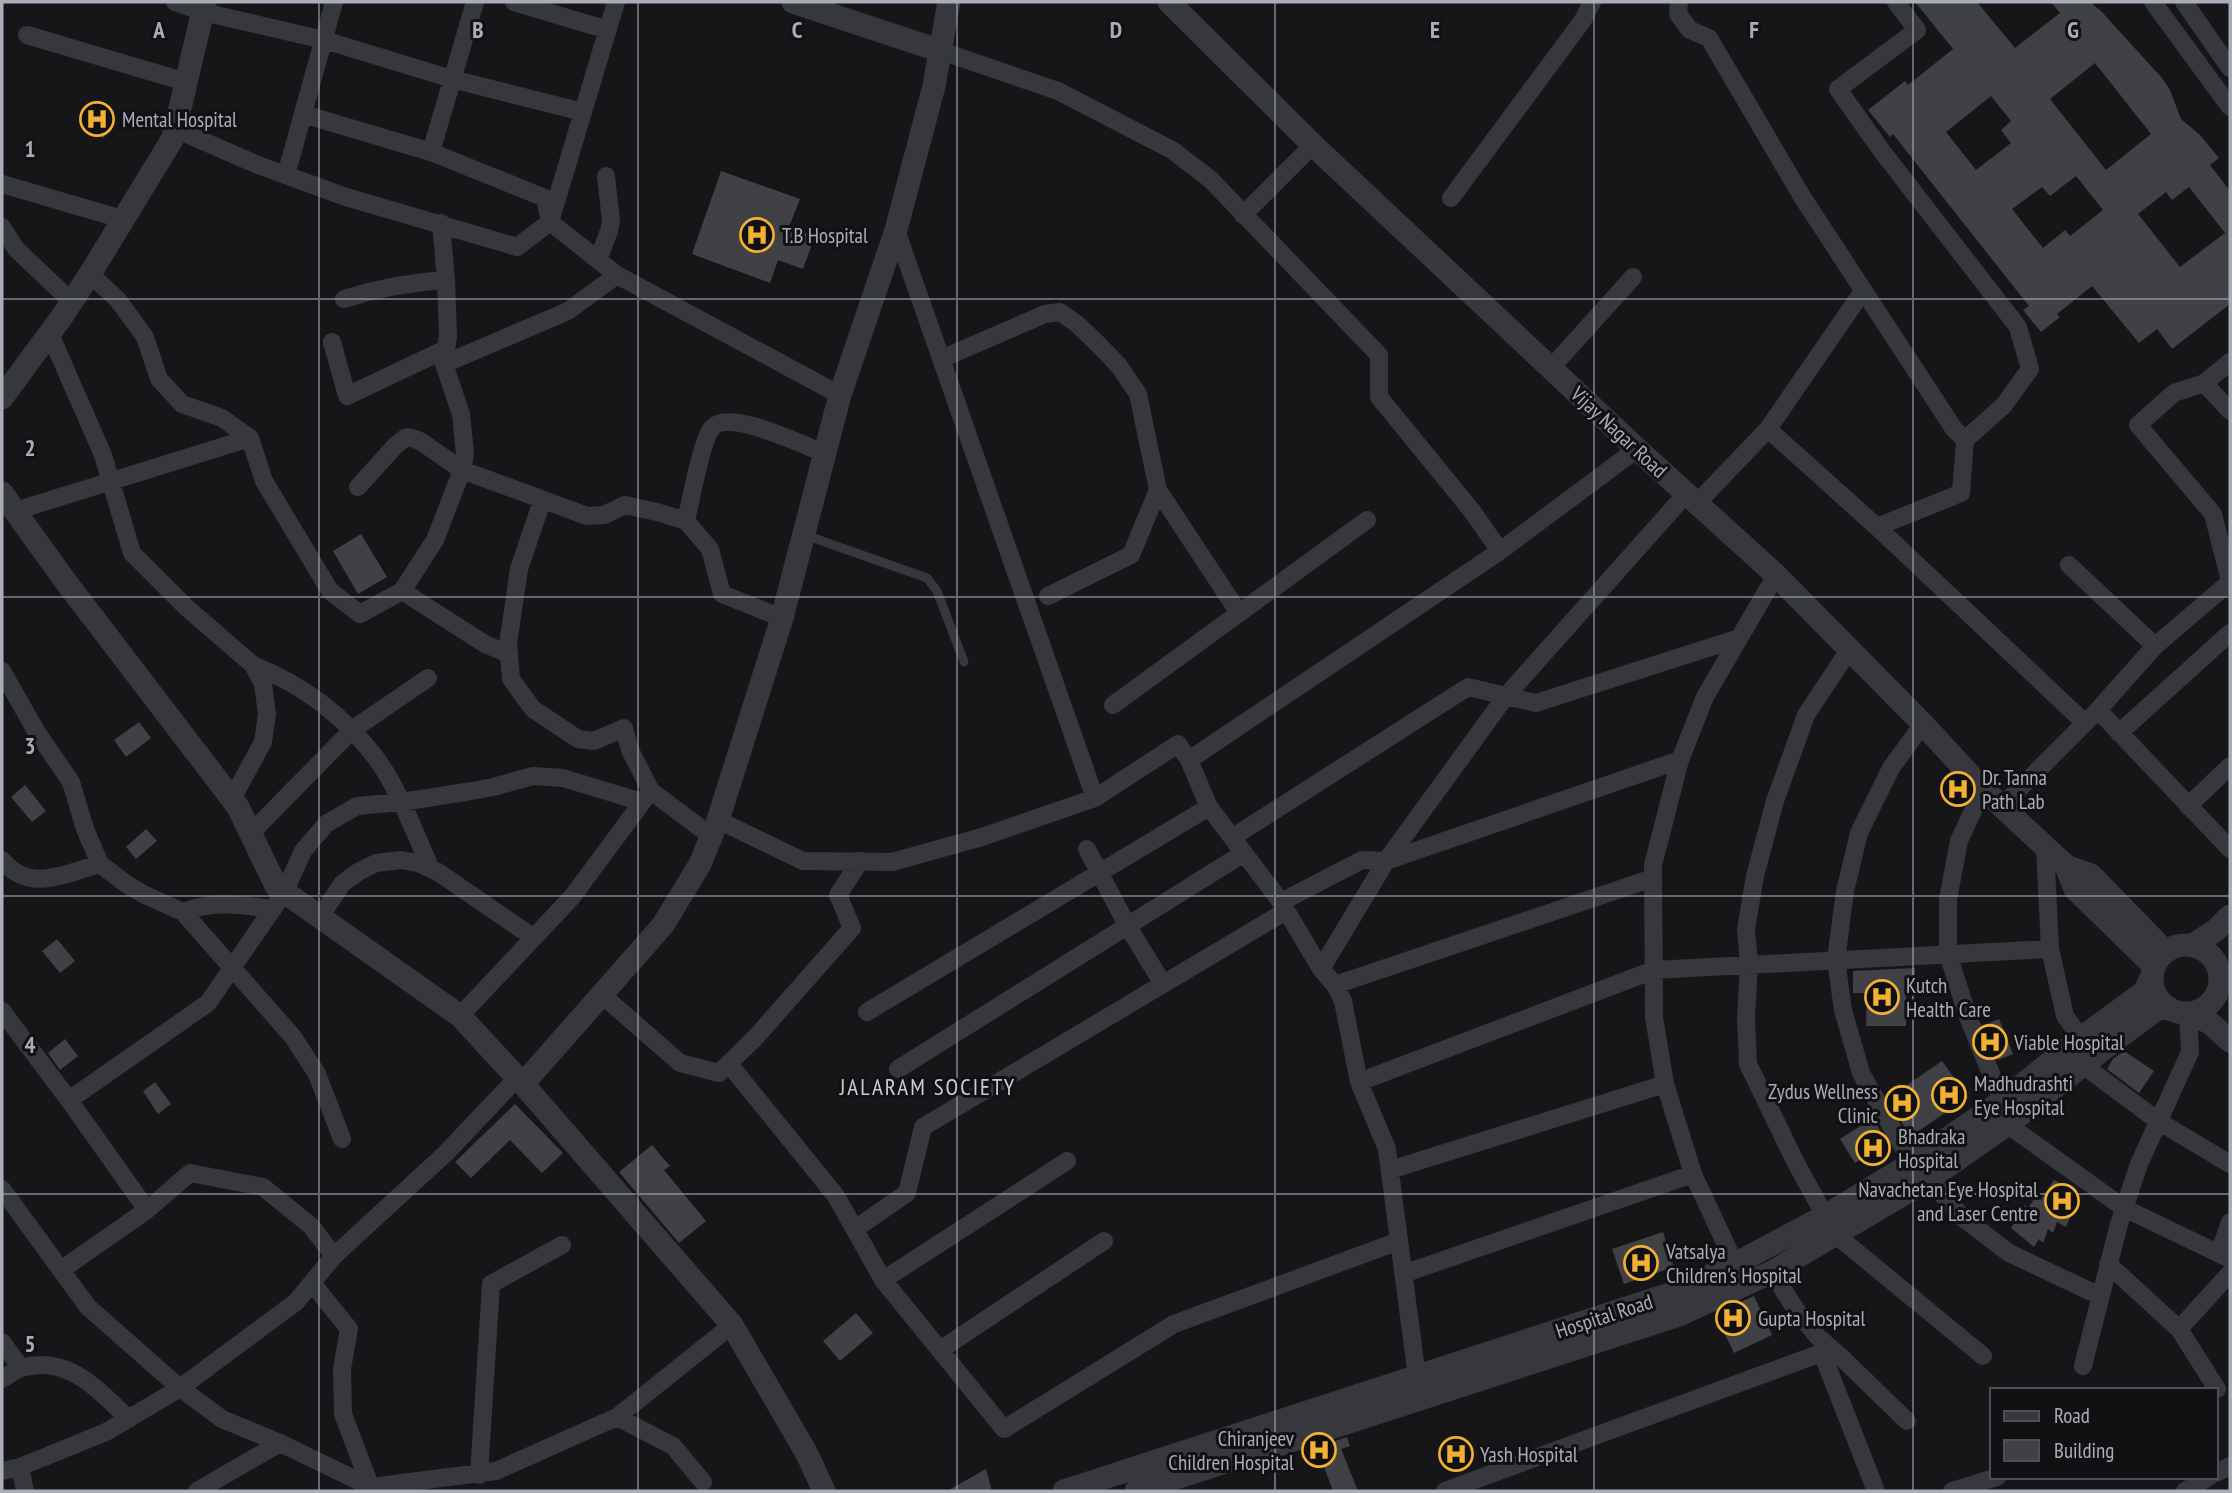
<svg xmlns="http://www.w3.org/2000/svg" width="2232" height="1493" font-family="'PT Sans Narrow',sans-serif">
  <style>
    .building { fill: #404145; fill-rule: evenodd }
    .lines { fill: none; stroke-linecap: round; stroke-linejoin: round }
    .service { stroke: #37383d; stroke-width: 9 }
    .minor { stroke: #37383d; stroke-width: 18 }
    .tertiary { stroke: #37383d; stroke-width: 23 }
    .grid { fill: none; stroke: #a8adb8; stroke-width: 2; stroke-opacity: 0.55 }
    .labels { text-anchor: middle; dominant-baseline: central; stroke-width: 6; stroke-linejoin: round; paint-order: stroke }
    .poi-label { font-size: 21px; fill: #a8adb8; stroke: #111113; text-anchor: start }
    .street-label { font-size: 21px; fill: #a8adb8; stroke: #111113 }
    .neighbourhood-label { font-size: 23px; letter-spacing: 2px; fill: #c9ccd4; stroke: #111113 }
    .grid-label { font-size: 23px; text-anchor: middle; font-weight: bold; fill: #a8adb8; stroke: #111113; stroke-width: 6; stroke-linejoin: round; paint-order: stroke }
  </style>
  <rect width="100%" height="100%" fill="#161618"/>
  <!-- building -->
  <path class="building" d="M1915 2H1977L2015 48 2060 13 2051 2H2090L2101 11 2162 78 2170 90 2181 119 2200 135 2219 158 2210 165 2230 191V304L2172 349 2157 329 2139 343 2092 286 2057 314 2060 317 2041 332 2023 310 2029 306 1893 134 1890 137 1868 110 1905 81 1908 85 1953 49ZM2095 63 2151 134 2106 170 2050 99ZM1991 96 2011 121 2001 130 2011 143 1976 170 1946 132ZM2076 176 2103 210 2070 236 2065 230 2043 248 2012 209 2042 187 2050 196ZM2189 187 2225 233 2180 267 2138 214 2166 192 2172 200Z
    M96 105 114 112 104 138 86 130Z
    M721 171 800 199 789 227 815 236 803 269 778 260 770 283 692 254Z
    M361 534 387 577 358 594 333 551Z
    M139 722 151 738 126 757 114 740Z
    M25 785 46 811 32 822 11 797Z
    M146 829 157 841 136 859 126 847Z
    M57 939 75 961 60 973 42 951Z
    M1915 968V994H1906V1026H1866L1867 993H1853V971Z
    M1999 1019 2013 1054 1998 1060 1984 1025Z
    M65 1039 78 1056 60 1070 48 1053Z
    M2124 1051 2154 1071 2139 1093 2107 1069 2113 1059Z
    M1942 1061 1968 1097 1910 1137 1888 1098Z
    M155 1082 171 1104 158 1114 143 1091Z
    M515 1104 563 1153 542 1173 510 1140 471 1178 455 1162Z
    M1873 1118 1887 1143 1855 1163 1840 1139Z
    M652 1145 670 1166 664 1170 706 1221 679 1243 619 1172Z
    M2054 1180 2078 1193V1201L2066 1227 2057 1222 2053 1233 2048 1229 2043 1243 2039 1239 2034 1247 2011 1228 2025 1205 2028 1208 2035 1198 2041 1200Z
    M1663 1232 1674 1267 1624 1284 1612 1249Z
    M1754 1296 1772 1335 1734 1353 1715 1314Z
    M856 1313 873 1333 840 1361 823 1341Z
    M1347 1437 1350 1446 1341 1449 1358 1491H1333L1320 1456 1315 1458 1312 1449Z
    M1462 1441 1469 1462 1453 1466 1446 1446Z
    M986 1469 992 1491H947Z"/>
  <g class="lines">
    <!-- service -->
    <path class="service" d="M805 535 927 578 937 591 964 662"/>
    <!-- minor -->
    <path class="minor" d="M175 2 203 12 324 40 452 79 583 112
      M514 2 608 30
      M1679 2 1678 14 1690 30 1709 38 1801 195 1954 429 1965 440 2004 405 2030 369 2018 327 1881 150 1838 89 1917 30 1896 2
      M2153 2 2230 107
      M2184 2 2230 68
      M27 35 186 82
      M941 51 1058 91 1172 150 1210 179 1379 355V397L1472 511 1500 551
      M303 114 431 152 545 198 550 222 617 275 840 395
      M175 129 258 165 346 197 517 247 550 222 616 2
      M431 152 475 2
      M286 175 334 2
      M2 184 125 220
      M1451 198 1583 20 1592 2
      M1243 215 1313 145
      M2 227 16 249 72 302
      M896 230 1095 798
      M598 260 609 231 611 221 606 176
      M90 274 118 300 145 337 159 379 182 404 222 418 250 438 264 481 330 591 360 614 402 591 435 540 462 470 465 454 461 414 444 364 448 336 446 280 441 223
      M344 299C378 288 411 282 446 280
      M50 334 103 455 132 553 187 608 253 665 263 684 267 714 263 742 232 799
      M332 342 347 396 446 349
      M941 359 1045 314 1060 312 1077 324 1098 344 1119 366 1138 394 1158 490
      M2230 362 2204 383 2174 393 2138 425 2213 514 2230 581
      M444 364 568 311 617 275
      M1551 368 1633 277
      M2204 383 2230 411
      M1768 429 1877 527 2085 723
      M358 487 395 446 405 438 409 437 420 441 462 470 587 516 604 515 625 505 657 512 686 521 710 549 722 594 782 618
      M542 501 519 569 508 644 511 679 533 709 578 739 594 741 624 728 630 750 651 791 711 836
      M1697 503 1768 429 1863 291
      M15 511 250 438
      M686 521C690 504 702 438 712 428 729 408 802 445 824 453
      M1877 527 1961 493 1965 440
      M2069 565 2155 646
      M402 591 485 644 509 654
      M1048 596 1131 555 1158 490 1239 613
      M253 665C301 684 344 716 376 758 400 791 414 832 431 869
      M2 671 36 731 71 782 85 829 100 864 125 883 143 894 183 912 293 1037 317 1074 342 1139
      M1113 705 1367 520
      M2098 710 2230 849
      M2119 733 2230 633
      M1189 760 1500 551 1637 449
      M1983 789 1959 841 1948 899V954L1968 1017 2002 1101
      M2002 806 2098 710 2155 646 2230 582
      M2188 806 2230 766
      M718 820 803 861 892 862 982 837 1095 798 1178 744 1189 760 1209 807 1281 902 1321 969 1335 985 1343 1001 1359 1082 1387 1149 1417 1377
      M251 833 352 730 428 678
      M1233 837 1468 687 1536 703 1739 638
      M2045 847 2050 949 2065 1016 2081 1038
      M1087 849 1127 925 1163 984
      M2 860C30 894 65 873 100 864
      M1281 902 1362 860 1386 861 1680 760
      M183 912C213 900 242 905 273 909
      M320 917 342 884 358 872 376 863 401 860 418 863 438 872 534 938
      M1321 969 1386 861 1506 696 1686 494
      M1335 985 1653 878
      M601 994 680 1063 719 1073 755 1038 852 928 838 895 860 861
      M2 1011 69 1100 147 1210
      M867 1012 1209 807
      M460 1016 572 897 649 793
      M729 1064 836 1196 883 1280 1004 1429 1174 1324 1399 1241
      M2083 1065 2158 1121 2230 1164
      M898 1069 1244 853
      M1359 1082 1654 970 2050 949
      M69 1100 208 1003 285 891 303 851 326 824 357 806 401 802 466 792 493 787 533 776 563 778 642 802
      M2008 1125 2124 1208 2230 1259
      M1912 1163 1861 1073 1843 1010 1836 960 1845 891 1859 833 1891 768 1923 724
      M1390 1170 1665 1084
      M1929 1179 1962 1217 2009 1253 2100 1296
      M2 1189 88 1307 180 1388 222 1419 280 1443 371 1487 496 1471 617 1417 732 1325
      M1825 1216 1796 1163 1748 1064 1746 1018 1749 964 1746 929 1755 876 1775 801 1806 715 1849 650
      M855 1229 907 1193 923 1127 1286 911
      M1836 1235 1983 1356
      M2219 1254 2230 1222
      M1735 1264 1693 1174 1665 1084 1654 1017 1653 865 1680 760 1705 697 1776 575
      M2108 1264 2179 1329 2217 1389
      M61 1270 147 1210 190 1173 263 1187 311 1226 334 1256
      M1772 1272 1796 1310 1818 1337 1841 1357 1907 1421
      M1403 1274 1693 1174
      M883 1280 1067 1161
      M312 1283 349 1329 342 1369 343 1414 372 1491
      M2179 1329 2230 1273
      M2 1342 21 1368
      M940 1350 1104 1241
      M1822 1353 1876 1491
      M2083 1366 2119 1224 2139 1164 2190 1052 2188 1013
      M2 1379C8 1376 14 1370 21 1368 68 1354 98 1390 129 1419
      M617 1417 673 1446 703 1482
      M20 1467 25 1491
      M2 1471 20 1467 106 1432 180 1388 296 1302 334 1256 446 1153 517 1078
      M2216 1473 2230 1466
      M479 1475 491 1284 562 1245
      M197 1491 280 1443
      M1445 1491 1832 1349
      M1952 1491 1997 1477
      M2185 1491 2209 1477"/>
    <!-- tertiary -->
    <path class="tertiary" d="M793 2 941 51
      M1169 2 1313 145 1637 449 1776 575 1923 724 1983 789 2066 866 2091 875 2165 951
      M2 398 61 318 90 274 173 138 205 2
      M2 493 66 582 238 807 276 886 460 1016 523 1084 732 1325 807 1454 824 1491
      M2066 866 2075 889 2154 966
      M2193 945 2216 930 2230 916
      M2152 979a34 34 0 1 1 68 0a34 34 0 1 1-68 0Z
      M2188 1013 2210 1023 2230 1041
      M523 1084 663 925 700 864 718 820 782 618 840 395 896 230 934 86 949 2
      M1064 1491 1670 1294 1735 1264 1825 1216 1912 1163 2002 1101 2081 1038 2144 992 2152 976
      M1136 1491 1679 1315 1772 1272 1929 1179 2015 1119 2094 1056 2157 1009 2169 1008"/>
  </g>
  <!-- grid -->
  <path class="grid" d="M319 2V1491M638 2V1491M957 2V1491M1275 2V1491M1594 2V1491M1913 2V1491M2 299H2230M2 597H2230M2 896H2230M2 1194H2230"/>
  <!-- icons -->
  <defs>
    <g id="hospital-ring" transform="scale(1.75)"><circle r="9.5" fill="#111113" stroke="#f2b134" stroke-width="1.5"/><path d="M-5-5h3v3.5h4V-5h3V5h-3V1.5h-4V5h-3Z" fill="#f2b134"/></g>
  </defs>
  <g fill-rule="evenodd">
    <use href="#hospital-ring" x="97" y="119"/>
    <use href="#hospital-ring" x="757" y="235"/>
    <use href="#hospital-ring" x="1958" y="789"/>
    <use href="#hospital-ring" x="1882" y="997"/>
    <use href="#hospital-ring" x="1990" y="1042"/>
    <use href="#hospital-ring" x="1949" y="1095"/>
    <use href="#hospital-ring" x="1902" y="1103"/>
    <use href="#hospital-ring" x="1873" y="1148"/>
    <use href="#hospital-ring" x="2062" y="1201"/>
    <use href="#hospital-ring" x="1641" y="1263"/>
    <use href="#hospital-ring" x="1733" y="1318"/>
    <use href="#hospital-ring" x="1319" y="1450"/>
    <use href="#hospital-ring" x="1456" y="1454"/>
  </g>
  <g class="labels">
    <!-- poi labels -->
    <g class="poi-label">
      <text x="122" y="119">Mental Hospital</text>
      <text x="782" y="235">T.B Hospital</text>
      <text x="1982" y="777">Dr. Tanna<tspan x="1982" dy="24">Path Lab</tspan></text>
      <text x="1906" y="985">Kutch<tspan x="1906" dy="24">Health Care</tspan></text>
      <text x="2014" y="1042">Viable Hospital</text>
      <text x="1974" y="1083">Madhudrashti<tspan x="1974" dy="24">Eye Hospital</tspan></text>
      <text x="1878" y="1091" text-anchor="end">Zydus Wellness<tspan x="1878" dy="24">Clinic</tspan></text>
      <text x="1898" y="1136">Bhadraka<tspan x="1898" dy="24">Hospital</tspan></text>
      <text x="2038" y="1189" text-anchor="end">Navachetan Eye Hospital<tspan x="2038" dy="24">and Laser Centre</tspan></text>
      <text x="1666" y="1251">Vatsalya<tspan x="1666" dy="24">Children's Hospital</tspan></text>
      <text x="1758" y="1318">Gupta Hospital</text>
      <text x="1294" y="1438" text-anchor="end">Chiranjeev<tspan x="1294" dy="24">Children Hospital</tspan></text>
      <text x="1480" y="1454">Yash Hospital</text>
    </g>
    <!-- street labels -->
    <g class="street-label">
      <text transform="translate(1619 432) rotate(43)">Vijay Nagar Road</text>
      <text transform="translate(1604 1316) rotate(-18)">Hospital Road</text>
    </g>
    <!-- neighbourhood labels -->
    <g class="neighbourhood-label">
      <text x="928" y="1086">JALARAM SOCIETY</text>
    </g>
  </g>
  <g class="grid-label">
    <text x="159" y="38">A</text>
    <text x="478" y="38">B</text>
    <text x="797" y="38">C</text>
    <text x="1116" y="38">D</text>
    <text x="1435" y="38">E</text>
    <text x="1754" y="38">F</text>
    <text x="2073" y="38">G</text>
    <text x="30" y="157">1</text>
    <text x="30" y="456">2</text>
    <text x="30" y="754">3</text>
    <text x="30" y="1053">4</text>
    <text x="30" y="1352">5</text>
  </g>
  <!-- border -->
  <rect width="2232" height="1493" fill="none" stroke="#a8adb8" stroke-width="7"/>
  <!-- legend -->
  <rect x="1990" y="1388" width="228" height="91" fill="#111113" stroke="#4d4f55" stroke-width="2"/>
  <rect x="2004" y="1411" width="35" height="10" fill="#37383d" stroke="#4d4f55" stroke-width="2"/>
  <text x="2054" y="1423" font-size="21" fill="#a8adb8">Road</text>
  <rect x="2004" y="1440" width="35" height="21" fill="#404145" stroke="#4d4f55" stroke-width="2"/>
  <text x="2054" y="1458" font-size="21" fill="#a8adb8">Building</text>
</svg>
